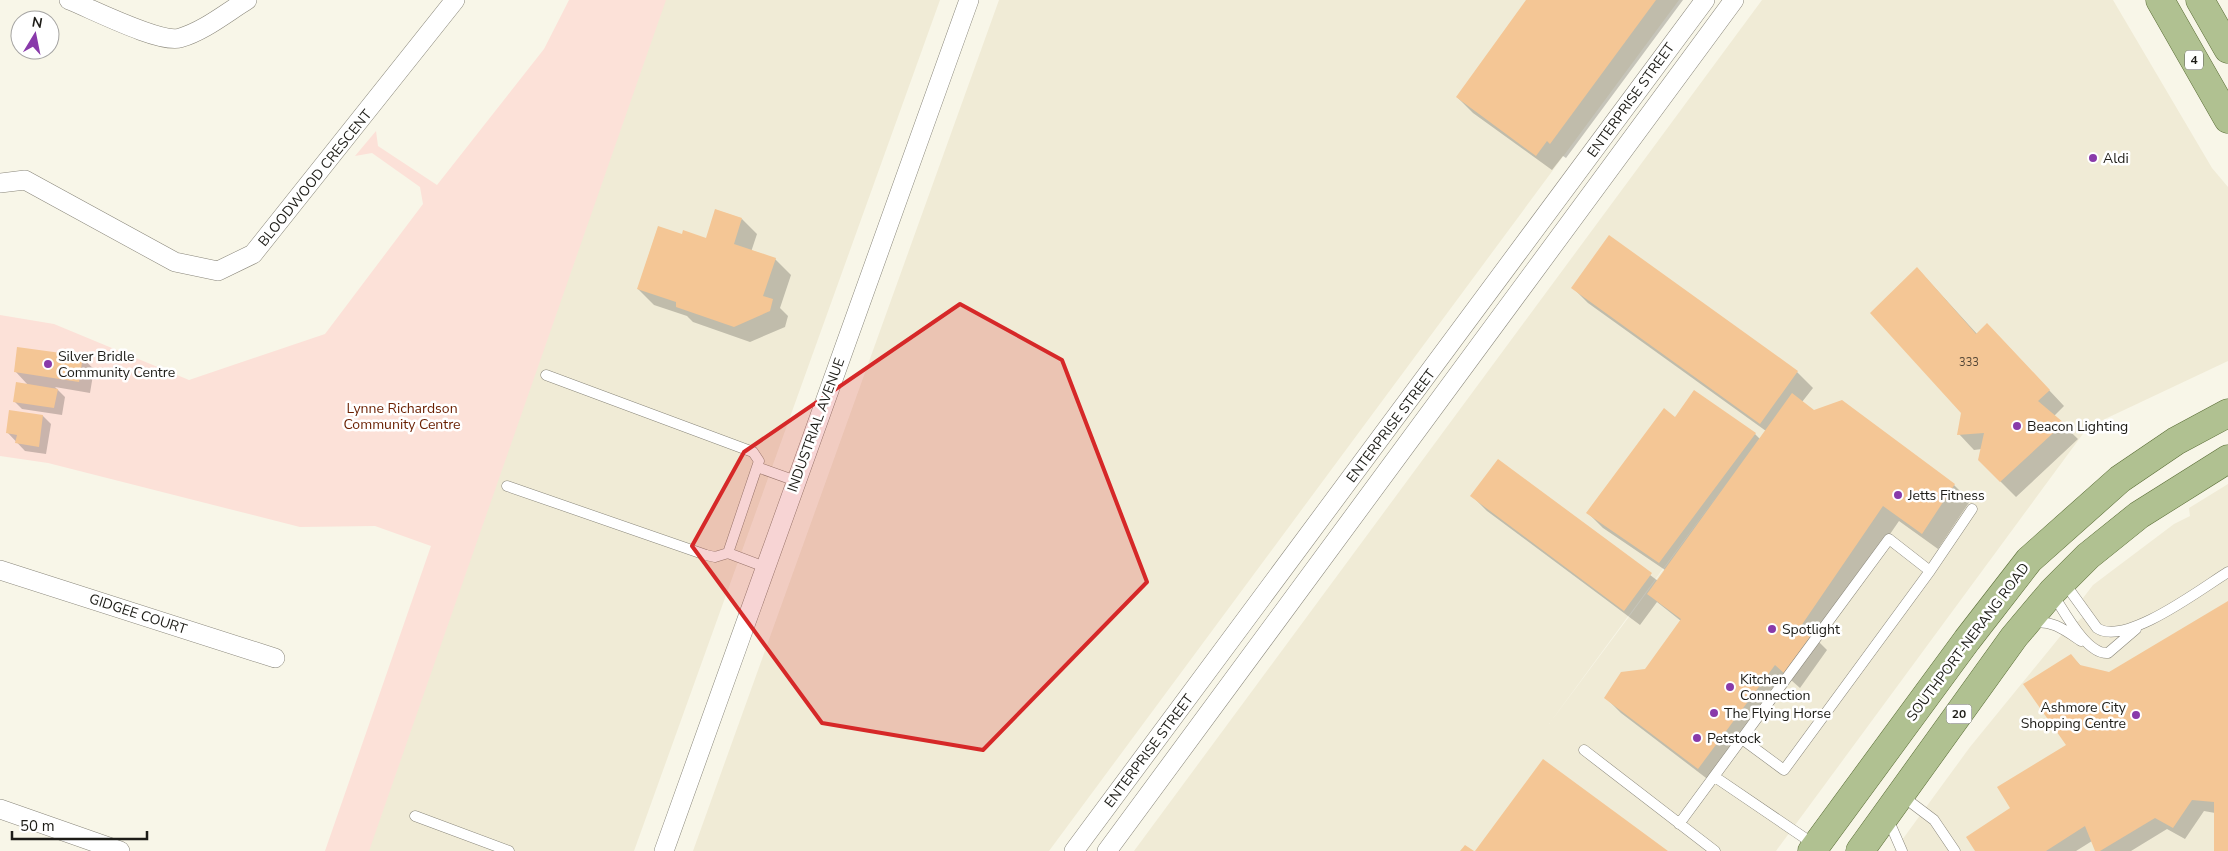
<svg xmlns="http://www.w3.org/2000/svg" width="2228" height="851" font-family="'Nunito Sans',sans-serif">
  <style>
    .built { fill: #f0ebd6; fill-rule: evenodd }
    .green { fill: #fce1d8 }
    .shadow { fill: #0003 }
    .building { fill: #f4c695 }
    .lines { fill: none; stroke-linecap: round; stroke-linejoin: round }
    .lane-casing { stroke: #89867a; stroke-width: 11 }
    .street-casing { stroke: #89867a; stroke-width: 20 }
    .primary-casing { stroke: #5a6d36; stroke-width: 29 }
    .lane { stroke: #fff; stroke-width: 10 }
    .street { stroke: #fff; stroke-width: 19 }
    .primary { stroke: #b0c191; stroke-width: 28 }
    .marked { fill: #d62828; fill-opacity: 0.2; stroke: #d62828; stroke-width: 4; stroke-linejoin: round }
    .poi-dot { fill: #893aaa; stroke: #fff; stroke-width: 2 }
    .labels { text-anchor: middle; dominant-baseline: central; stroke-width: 5; stroke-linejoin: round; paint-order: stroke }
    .number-label { font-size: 11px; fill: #534636 }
    .shield { fill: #fff; stroke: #61605d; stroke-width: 1 }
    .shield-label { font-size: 12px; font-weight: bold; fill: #1d1c17 }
    .street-label { font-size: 14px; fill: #1d1c17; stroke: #fff }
    .poi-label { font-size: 14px; fill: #1d1c17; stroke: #fff; text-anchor: start }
    .park-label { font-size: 14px; fill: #691f00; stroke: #fff }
  </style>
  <rect width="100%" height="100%" fill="#f8f6e8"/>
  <!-- built -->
  <path class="built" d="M665 0H940L634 851H368Z
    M999 0H1679L1049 851H693Z
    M1762 0H2113L2212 168 2228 187V361L2088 427 1776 851H1134ZM1729 479 1634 610 1549 724Z
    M2228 484V851H1894L1970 747 2063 633 2087 614 2083 598 2093 585 2174 524 2190 516 2189 508Z"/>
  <!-- green -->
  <path class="green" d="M569 0H666L369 851H325L431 546 375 526 300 527 48 463 0 456V315L54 324 189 380 325 334 423 204 420 187 372 153 355 156 376 131 378 146 437 185 544 49Z"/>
  <!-- shadow -->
  <path class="shadow" d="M1528 0H1683L1566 158 1563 156 1552 170 1473 113 1457 97Z
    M742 219 757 234 751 252 775 259 791 275 780 308 788 316 785 327 750 342 693 322 687 316 654 305 638 289 682 235 707 240Z
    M1609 237 1797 372 1813 388 1802 402 1814 411 1954 485 1970 501 1938 549 1899 521 1817 640 1827 650 1800 688 1791 680 1714 784 1621 713 1606 698 1646 670 1681 621 1657 602 1640 625 1487 511 1472 496 1498 460 1658 581 1665 570 1603 528 1588 513 1676 419 1755 434 1760 439 1766 431 1588 303 1573 288Z
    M1917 268 1978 335 2002 340 2064 406 2054 416 2078 439 2016 497 1979 460 1982 449 1974 450 1959 434 1962 412Z
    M82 358 94 369 90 393 55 387 65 397 62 415 22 409 14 401 28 385 15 371Z
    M10 411 43 416 51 424 46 454 25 451 7 432Z
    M2228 603V851H2215V813L2204 811 2185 839 2167 829 2131 851H2096L2092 841 2076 851H1976L2012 808 2068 746 2071 656 2082 667 2109 673Z"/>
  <!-- building -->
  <path class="building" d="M1526 0H1656L1550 144 1547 141 1536 156 1456 97Z
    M715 209 742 218 734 244 776 258 763 296 773 299 770 311 734 327 676 307V302L637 289 658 226 682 234 683 230 706 238Z
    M1609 235 1798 371 1760 424 1571 288Z
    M1917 267 1976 334 1987 323 2050 390 2038 401 2064 423 2000 482 1978 460 1984 433 1957 435 1961 413 1870 313Z
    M17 347 83 356 79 382 14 372Z
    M16 382 58 389 54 408 13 402Z
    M1694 390 1756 433 1659 563 1586 513 1664 408 1675 417Z
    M1792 393 1814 410 1842 400 1955 484 1922 534 1883 506 1801 626 1812 634 1784 673 1775 665 1698 769 1604 698 1621 672 1645 669 1681 619 1647 594Z
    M9 410 43 415 39 447 15 443 17 435 6 433Z
    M1498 459 1652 573 1624 611 1470 496Z
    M2228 601V851H2214V802L2192 800 2173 828 2155 818 2100 851H2095L2085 826 2046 851H1975L1966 837 2010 808 1997 787 2066 745 2023 684 2071 654 2080 665 2109 672Z
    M1543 759 1668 851H1475Z
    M1465 845 1474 851H1460Z"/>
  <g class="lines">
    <!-- lane casing -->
    <g class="lane-casing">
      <path id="lane" d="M757 467 796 481
        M507 486 706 555 715 557 728 553 759 461 753 452 546 375
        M728 553 765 567
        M1930 571 1972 509
        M2063 581 2097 628C2125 647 2202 588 2228 572
        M2052 593C2063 609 2086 655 2108 653L2136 629
        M2031 623C2051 619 2065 630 2081 641
        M1584 750 1715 851
        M1715 777 1815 845
        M1901 795 1934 820 1955 851
        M415 816 509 851
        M1888 819 1902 851
        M1679 824 1889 539 1930 571 1784 770 1742 739"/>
    </g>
    <!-- street casing -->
    <g class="street-casing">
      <path id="street" d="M69 0C92 9 160 44 180 38 204 31 226 13 247 0
        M0 183 25 180 175 262 218 271 253 254 455 0
        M0 570 275 658
        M0 809 120 851
        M664 851 969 0
        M1074 851 1705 0
        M1107 851 1734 0"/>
    </g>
    <!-- primary casing -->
    <g class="primary-casing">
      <path id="primary" d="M2160 0 2228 119
        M2200 0 2228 49
        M1812 851 1967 640 2029 560 2120 479 2176 441 2228 413
        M1860 851 2014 637 2052 592 2088 556 2139 515 2228 459"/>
    </g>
    <!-- lane -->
    <use href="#lane" class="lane"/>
    <!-- street -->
    <use href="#street" class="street"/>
    <!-- primary -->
    <use href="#primary" class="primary"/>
  </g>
  <!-- marked area -->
  <path class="marked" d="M960 304 1062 360 1147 582 983 750 822 723 692 546 744 452Z"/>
  <!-- markers -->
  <g class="poi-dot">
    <circle cx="2093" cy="158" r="5"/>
    <circle cx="48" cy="364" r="5"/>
    <circle cx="2017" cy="426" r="5"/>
    <circle cx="1898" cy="495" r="5"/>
    <circle cx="1772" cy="629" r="5"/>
    <circle cx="1730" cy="687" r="5"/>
    <circle cx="1714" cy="713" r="5"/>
    <circle cx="2136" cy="715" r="5"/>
    <circle cx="1697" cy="738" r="5"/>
  </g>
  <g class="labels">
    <!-- number labels -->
    <g class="number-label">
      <text x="1969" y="362">333</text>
    </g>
    <!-- shield labels -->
    <g class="shield">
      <rect x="2185" y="50.5" width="18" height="19" rx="4"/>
      <rect x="1946.5" y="704.5" width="25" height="19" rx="4"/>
    </g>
    <g class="shield-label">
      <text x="2194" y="60">4</text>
      <text x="1959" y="714">20</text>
    </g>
    <!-- street labels -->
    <g class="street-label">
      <text transform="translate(1631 100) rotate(-54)">ENTERPRISE STREET</text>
      <text transform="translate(315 178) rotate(-51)">BLOODWOOD CRESCENT</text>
      <text transform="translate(816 425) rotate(-70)">INDUSTRIAL AVENUE</text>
      <text transform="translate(1391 426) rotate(-53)">ENTERPRISE STREET</text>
      <text transform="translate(138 614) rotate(18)">GIDGEE COURT</text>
      <text transform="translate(1968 642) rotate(-53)">SOUTHPORT-NERANG ROAD</text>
      <text transform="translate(1149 751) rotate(-53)">ENTERPRISE STREET</text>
    </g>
    <!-- poi labels -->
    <g class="poi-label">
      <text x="2103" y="158">Aldi</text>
      <text x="58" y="356">Silver Bridle<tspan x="58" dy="16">Community Centre</tspan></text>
      <text x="2027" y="426">Beacon Lighting</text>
      <text x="1908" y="495">Jetts Fitness</text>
      <text x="1782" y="629">Spotlight</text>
      <text x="1740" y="679">Kitchen<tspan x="1740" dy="16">Connection</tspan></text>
      <text x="2126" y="707" text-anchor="end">Ashmore City<tspan x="2126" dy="16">Shopping Centre</tspan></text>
      <text x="1724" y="713">The Flying Horse</text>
      <text x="1707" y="738">Petstock</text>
    </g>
    <!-- park labels -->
    <g class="park-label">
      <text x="402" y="408">Lynne Richardson<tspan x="402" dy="16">Community Centre</tspan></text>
    </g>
  </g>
  <!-- north arrow -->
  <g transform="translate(35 35) rotate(10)"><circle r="24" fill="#ffffff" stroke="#a5a4a2"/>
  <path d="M0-4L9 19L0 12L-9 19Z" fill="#893aaa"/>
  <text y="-8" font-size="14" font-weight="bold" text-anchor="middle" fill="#1d1c17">N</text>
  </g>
  <!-- scale -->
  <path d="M12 831v8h135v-8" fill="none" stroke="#1d1c17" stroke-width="2.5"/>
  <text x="20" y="831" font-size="15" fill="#1d1c17" stroke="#ffffff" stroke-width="4" paint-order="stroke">50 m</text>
</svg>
